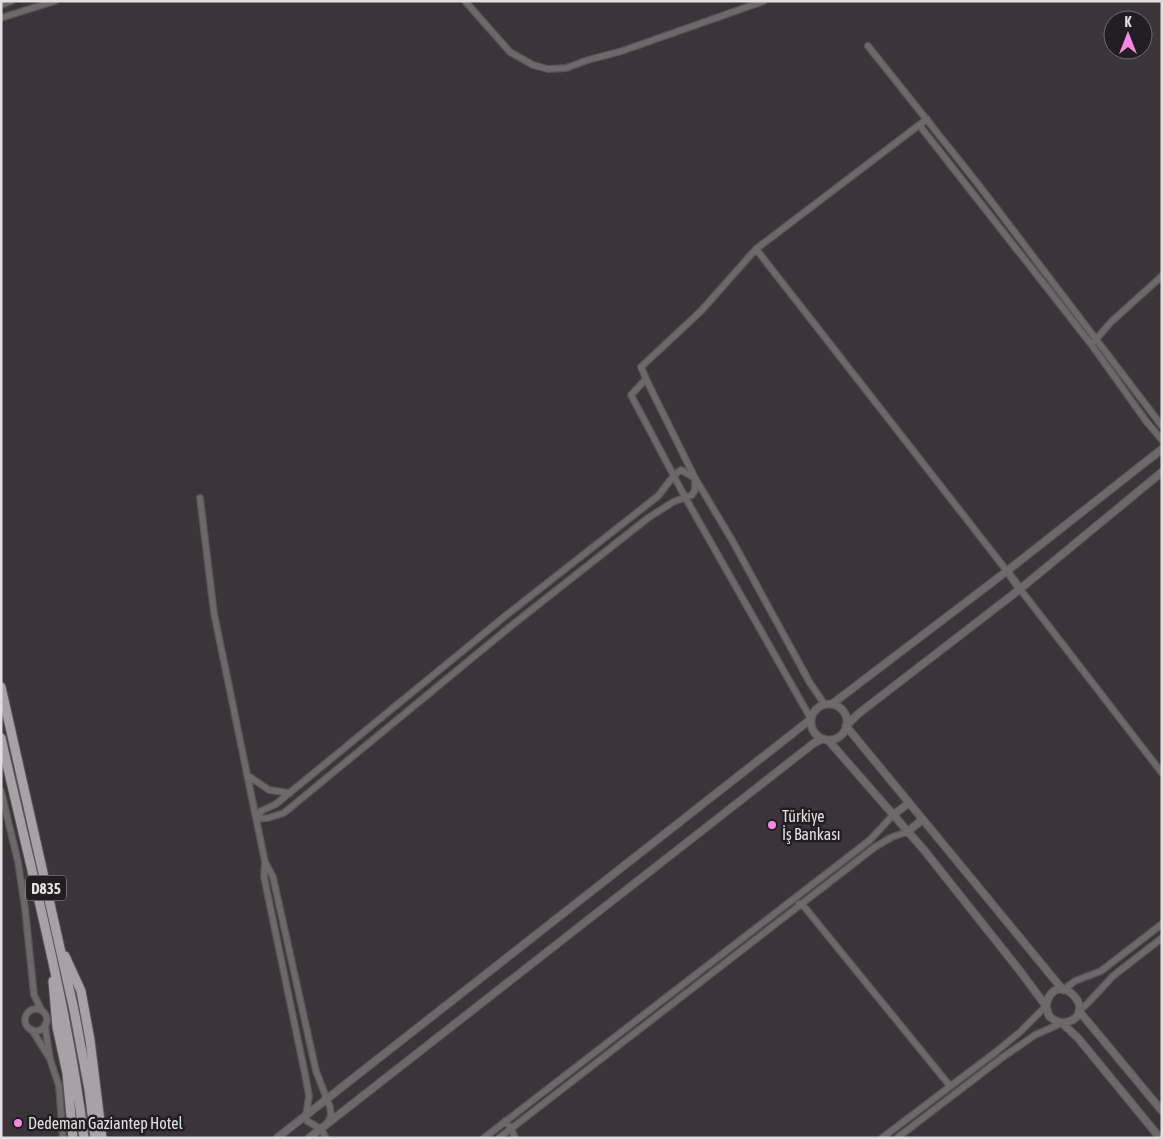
<svg xmlns="http://www.w3.org/2000/svg" width="1163" height="1139" font-family="'Asap Condensed',sans-serif">
  <style>
    .lines { fill: none; stroke-linecap: round; stroke-linejoin: round }
    .minor-casing { stroke: #595457; stroke-width: 8 }
    .tertiary-casing { stroke: #595457; stroke-width: 9 }
    .trunk-casing { stroke: #595457; stroke-width: 11 }
    .minor { stroke: #6c696b; stroke-width: 5.5 }
    .tertiary { stroke: #6c696b; stroke-width: 7 }
    .trunk { stroke: #a8a2a6; stroke-width: 9 }
    .poi-dot { fill: #fb87e5; stroke: #201e20; stroke-width: 2 }
    .labels { text-anchor: middle; dominant-baseline: central; stroke-width: 5; stroke-linejoin: round; paint-order: stroke }
    .shield { fill: #201e20; stroke: #a8a5a7; stroke-width: 1 }
    .shield-label { font-size: 15px; font-weight: bold; fill: #e2dfe1 }
    .poi-label { font-size: 16px; fill: #e2dfe1; stroke: #201e20; text-anchor: start }
  </style>
  <rect width="100%" height="100%" fill="#3b3539"/>
  <g class="lines">
    <!-- minor casing -->
    <g class="minor-casing">
      <path id="minor" d="M465 1 510 52 533 65 548 69 566 68 588 60 622 51 764 1
        M1 5 11 1
        M1 18 55 1
        M868 46 978 184 1162 426
        M920 126 1091 344 1146 421 1162 440
        M756 249 1007 571
        M1093 343 1111 322 1162 276
        M646 379 695 478 732 540 810 683 825 705
        M681 470 695 478V490L692 495 673 502 648 518 511 626 284 813 268 818 256 819 261 811 276 804 504 617 658 496C666 487 671 476 681 470Z
        M200 498 214 613 265 862 264 877 305 1074 309 1096 306 1115 307 1121 321 1129 326 1138
        M1020 589 1162 773
        M811 719 685 497 631 395 646 379 641 367 701 311 756 249 927 119
        M247 775 269 790 290 793
        M1 791 18 862 25 908 34 995 42 1011
        M266 864 273 877 316 1071 330 1107 331 1115 328 1122
        M799 904H802L950 1086
        M1063 990 1075 981 1101 971 1162 924
        M25 1020a11 11 0 1 1 22 0a11 11 0 1 1-22 0Z
        M1079 1011 1087 1004 1113 976 1162 938
        M45 1025 50 1059 59 1086 63 1138
        M32 1030 49 1057
        M505 1121 511 1128 515 1138
        M484 1138 870 840 893 815
        M499 1138 875 847 892 837 907 832
        M882 1138 997 1051 1020 1032 1046 1006
        M897 1138 1003 1057 1035 1035 1062 1023"/>
    </g>
    <!-- tertiary casing -->
    <g class="tertiary-casing">
      <path id="tertiary" d="M1007 571 1020 589
        M832 704 1007 571 1162 449
        M811 722a18 18 0 1 1 36 0a18 18 0 1 1-36 0Z
        M828 740 924 850 1020 971 1046 1006 1049 1016 1054 1020 1062 1023 1078 1038 1160 1138
        M893 815 909 803
        M907 832 922 820
        M1063 990 846 726 858 714 1020 589 1162 472
        M1046 1006C1055 962 1106 1017 1062 1023
        M1079 1011 1162 1111
        M277 1138 811 719
        M309 1138 814 743 822 739"/>
    </g>
    <!-- trunk casing -->
    <g class="trunk-casing">
      <path id="trunk" d="M1 687 74 1010 89 1090 95 1138
        M1 738C31 871 67 1003 84 1138
        M65 956 81 991 90 1040 102 1138
        M53 981 57 1027 67 1073 73 1138"/>
    </g>
    <!-- minor -->
    <use href="#minor" class="minor"/>
    <!-- tertiary -->
    <use href="#tertiary" class="tertiary"/>
    <!-- trunk -->
    <use href="#trunk" class="trunk"/>
  </g>
  <!-- markers -->
  <g class="poi-dot">
    <circle cx="772" cy="825" r="5"/>
    <circle cx="18" cy="1123" r="5"/>
  </g>
  <g class="labels">
    <!-- shield labels -->
    <rect class="shield" x="26" y="875.5" width="40" height="25" rx="4"/>
    <g class="shield-label">
      <text x="46" y="888">D835</text>
    </g>
    <!-- poi labels -->
    <g class="poi-label">
      <text x="782" y="816">Türkiye<tspan x="782" dy="18">İş Bankası</tspan></text>
      <text x="28" y="1123">Dedeman Gaziantep Hotel</text>
    </g>
  </g>
  <!-- border -->
  <rect width="1163" height="1139" fill="none" stroke="#e2dfe1" stroke-width="5"/>
  <!-- north arrow -->
  <g transform="translate(1128 35)"><circle r="24" fill="#201e20" stroke="#6e6b6d"/>
  <path d="M0-4L9 19L0 12L-9 19Z" fill="#fb87e5"/>
  <text y="-8" font-size="14" font-weight="bold" text-anchor="middle" fill="#e2dfe1">K</text>
  </g>
</svg>
